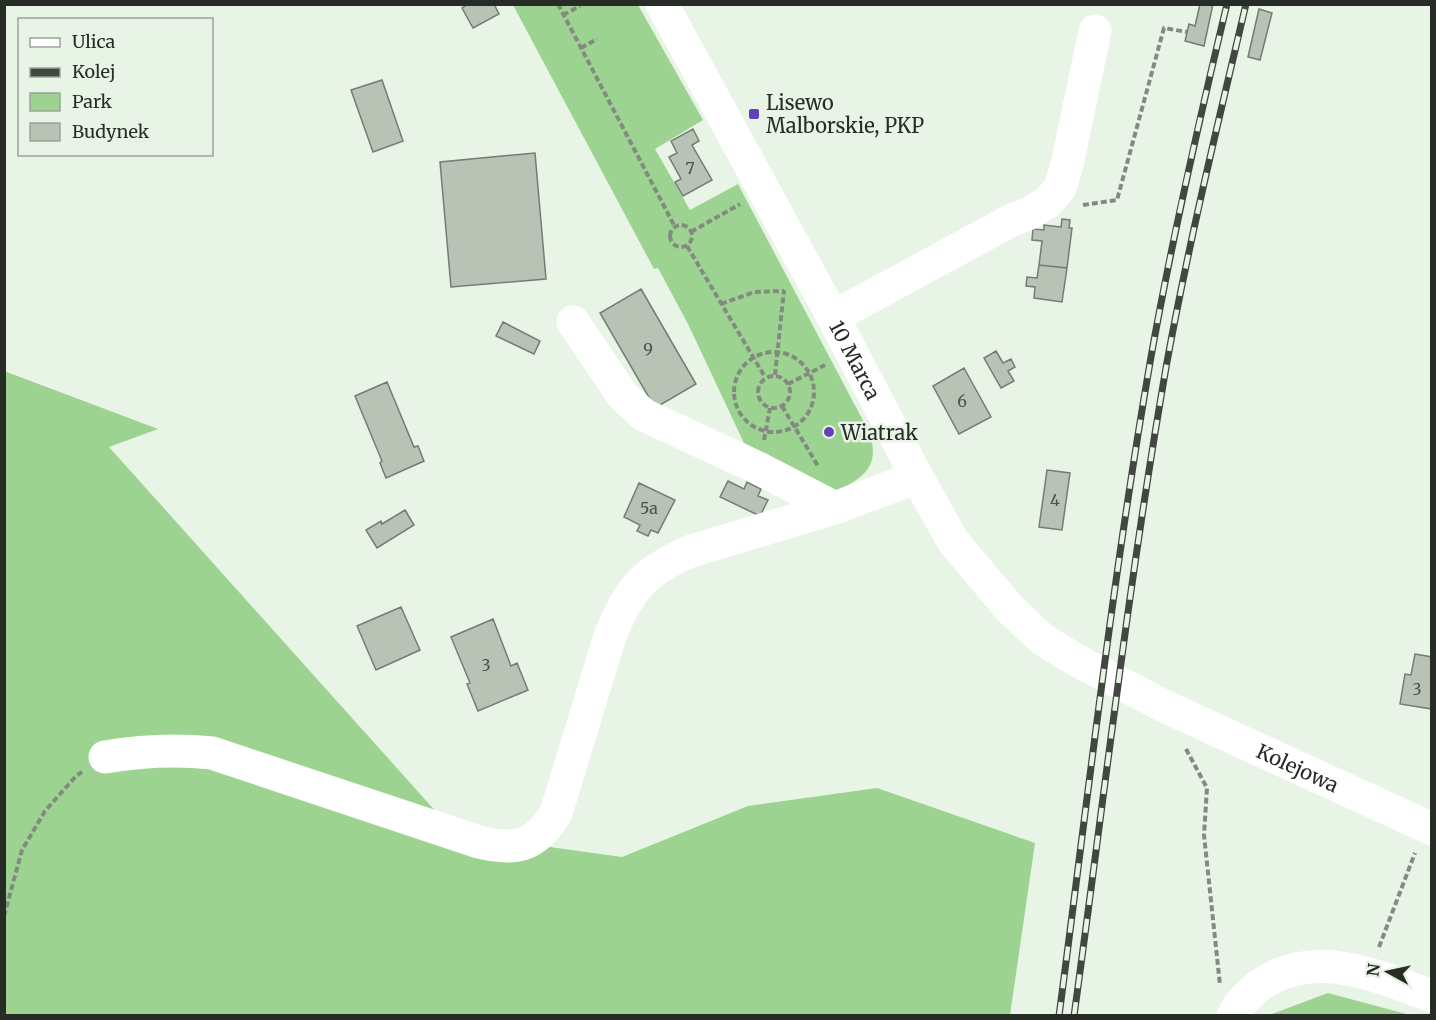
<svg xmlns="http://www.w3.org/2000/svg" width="1436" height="1020" font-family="Merriweather,serif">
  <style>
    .green { fill: #9cd390 }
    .building { fill: #b8c3b5; stroke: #737d71; stroke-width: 1.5 }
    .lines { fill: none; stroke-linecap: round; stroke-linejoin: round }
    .path { stroke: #838b81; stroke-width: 4; stroke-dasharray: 6 3; stroke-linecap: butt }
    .minor { stroke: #fff; stroke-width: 33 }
    .rail-casing { stroke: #424741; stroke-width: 7 }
    .rail { stroke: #e8f4e5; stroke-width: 4.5; stroke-dasharray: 14; stroke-linecap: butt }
    .poi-dot { fill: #653fb8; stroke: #e8f4e5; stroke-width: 2 }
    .labels { text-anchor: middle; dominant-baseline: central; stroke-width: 5; stroke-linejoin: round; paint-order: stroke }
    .number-label { font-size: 16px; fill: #4c524a }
    .poi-label { font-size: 20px; fill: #282c27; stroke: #e8f4e5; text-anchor: start }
    .street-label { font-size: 20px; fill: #282c27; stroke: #e8f4e5 }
  </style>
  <rect width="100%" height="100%" fill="#e8f4e5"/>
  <!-- green -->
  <path class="green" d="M513 5H638L703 120 655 149 690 210 738 184 868 430C883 467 862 479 832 493L744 443 688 324 658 268 654 269Z
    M4 371 158 429 109 447 456 834 622 857 748 806 877 788 1035 843 1010 1015H5Z
    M1328 993 1410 1015H1269Z"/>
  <!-- building -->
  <path class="building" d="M468 4H494L499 14 473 28 462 8Z
    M1200 4H1213L1204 46 1185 41 1189 24 1195 26Z
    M1259 9 1272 13 1260 60 1248 57Z
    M382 80 403 141 373 152 351 90Z
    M693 129 699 141 692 145 712 180 683 196 675 182 681 179 669 157 677 153 671 141Z
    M535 153 546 279 451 287 440 162Z
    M1062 219 1070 220 1069 228H1072L1067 268 1039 265 1042 241 1032 240 1033 229 1044 230V225L1061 227Z
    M1039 265 1067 268 1062 302 1034 298 1035 287 1026 286 1027 277 1037 278Z
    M641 289 696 384 655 408 600 313Z
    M503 322 540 341 534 354 496 336Z
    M996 351 1003 363 1011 359 1015 367 1008 371 1014 381 1001 388 984 358Z
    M964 368 991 417 959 434 933 386Z
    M387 382 414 447 418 446 424 461 386 478 380 463 382 461 355 396Z
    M1047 470 1070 473 1062 530 1039 527Z
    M728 481 744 489 747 482 761 489 758 496 768 500 760 516 720 497Z
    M639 483 675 500 658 533 651 530 648 536 637 531 640 525 624 517Z
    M405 510 414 525 377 548 366 530 381 521 382 524Z
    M401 607 420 650 376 670 357 626Z
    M493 619 511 666 517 663 528 690 478 711 467 684 470 683 451 637Z
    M1415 654 1432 657V709L1400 704 1405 674 1411 675Z"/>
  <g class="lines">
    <!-- path -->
    <path class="path" d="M558 4 675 227
      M563 15 580 6
      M581 48 597 39
      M1083 205 1117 200 1164 28 1187 32
      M670 236a11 11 0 1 1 22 0a11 11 0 1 1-22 0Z
      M691 232 740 204
      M687 246 765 377
      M721 304 754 292 784 291
      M734 392a40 40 0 1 1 80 0a40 40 0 1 1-80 0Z
      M775 375 784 290
      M758 392a16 16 0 1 1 32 0a16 16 0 1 1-32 0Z
      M788 384 825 365
      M782 406 818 466
      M764 440 770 408
      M1186 749 1207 788 1204 835 1220 985
      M4 916 22 850 45 811 76 776 82 772
      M1379 947 1415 853"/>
    <!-- minor -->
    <g class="minor">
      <path id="s1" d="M662 4 833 317 917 477 953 541 1010 609 1042 639 1076 660 1164 706 1432 829"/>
      <path d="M833 317 1012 220 1030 213 1048 202 1060 188 1067 165 1095 31"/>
      <path d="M573 322 623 396 644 415 758 468 835 508"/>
      <path d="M105 757C140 751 176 749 212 753L479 842C516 851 535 847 556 813L610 636C629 589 643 572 691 551L835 508 917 477"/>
      <path d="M1233 1016C1239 1003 1249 994 1260 985 1314 947 1377 976 1432 996"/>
    </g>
    <!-- rail casing -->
    <g class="rail-casing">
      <path id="rail" d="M1059 1016C1088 796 1113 575 1151 357 1172 239 1199 121 1227 4
        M1074 1016C1104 798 1129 579 1167 362 1189 242 1218 123 1246 4"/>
    </g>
    <!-- rail -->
    <use href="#rail" class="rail"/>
  </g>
  <!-- markers -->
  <g class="poi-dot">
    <rect x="748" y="108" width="12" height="12" rx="3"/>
    <circle cx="829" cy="432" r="6"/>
  </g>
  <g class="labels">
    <!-- number labels -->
    <g class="number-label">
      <text x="690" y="168">7</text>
      <text x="648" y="349">9</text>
      <text x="962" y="401">6</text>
      <text x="1055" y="500">4</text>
      <text x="649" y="508">5a</text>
      <text x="486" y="665">3</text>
      <text x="1417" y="689">3</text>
    </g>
    <!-- poi labels -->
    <g class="poi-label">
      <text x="766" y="102">Lisewo<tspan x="766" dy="23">Malborskie, PKP</tspan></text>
      <text x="841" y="432">Wiatrak</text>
    </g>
    <!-- street labels -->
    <g class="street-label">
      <text stroke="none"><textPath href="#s1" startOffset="405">10 Marca</textPath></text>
      <text stroke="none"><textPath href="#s1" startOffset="1030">Kolejowa</textPath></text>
    </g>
  </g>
  <!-- border -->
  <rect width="1436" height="1020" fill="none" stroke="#282c27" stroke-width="12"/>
  <!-- legend -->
  <rect x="18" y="18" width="195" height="138" fill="#e8f4e5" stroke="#9ba499" stroke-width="1.5"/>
  <rect x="30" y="38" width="30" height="9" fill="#ffffff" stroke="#9ba499" stroke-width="1.5"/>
  <text x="72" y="48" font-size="18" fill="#282c27">Ulica</text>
  <rect x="30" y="68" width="30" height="9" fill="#424741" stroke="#9ba499" stroke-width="1.5"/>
  <text x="72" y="78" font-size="18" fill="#282c27">Kolej</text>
  <rect x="30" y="93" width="30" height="18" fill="#9cd390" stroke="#9ba499" stroke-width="1.5"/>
  <text x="72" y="108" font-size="18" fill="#282c27">Park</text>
  <rect x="30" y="123" width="30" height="18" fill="#b8c3b5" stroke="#9ba499" stroke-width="1.5"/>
  <text x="72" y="138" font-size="18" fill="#282c27">Budynek</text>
  <!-- north arrow -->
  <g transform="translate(1388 972) rotate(278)" stroke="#e8f4e5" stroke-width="4.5" paint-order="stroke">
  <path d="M0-4.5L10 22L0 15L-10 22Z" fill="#282c27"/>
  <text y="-9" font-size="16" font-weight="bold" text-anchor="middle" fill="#282c27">N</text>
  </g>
</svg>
